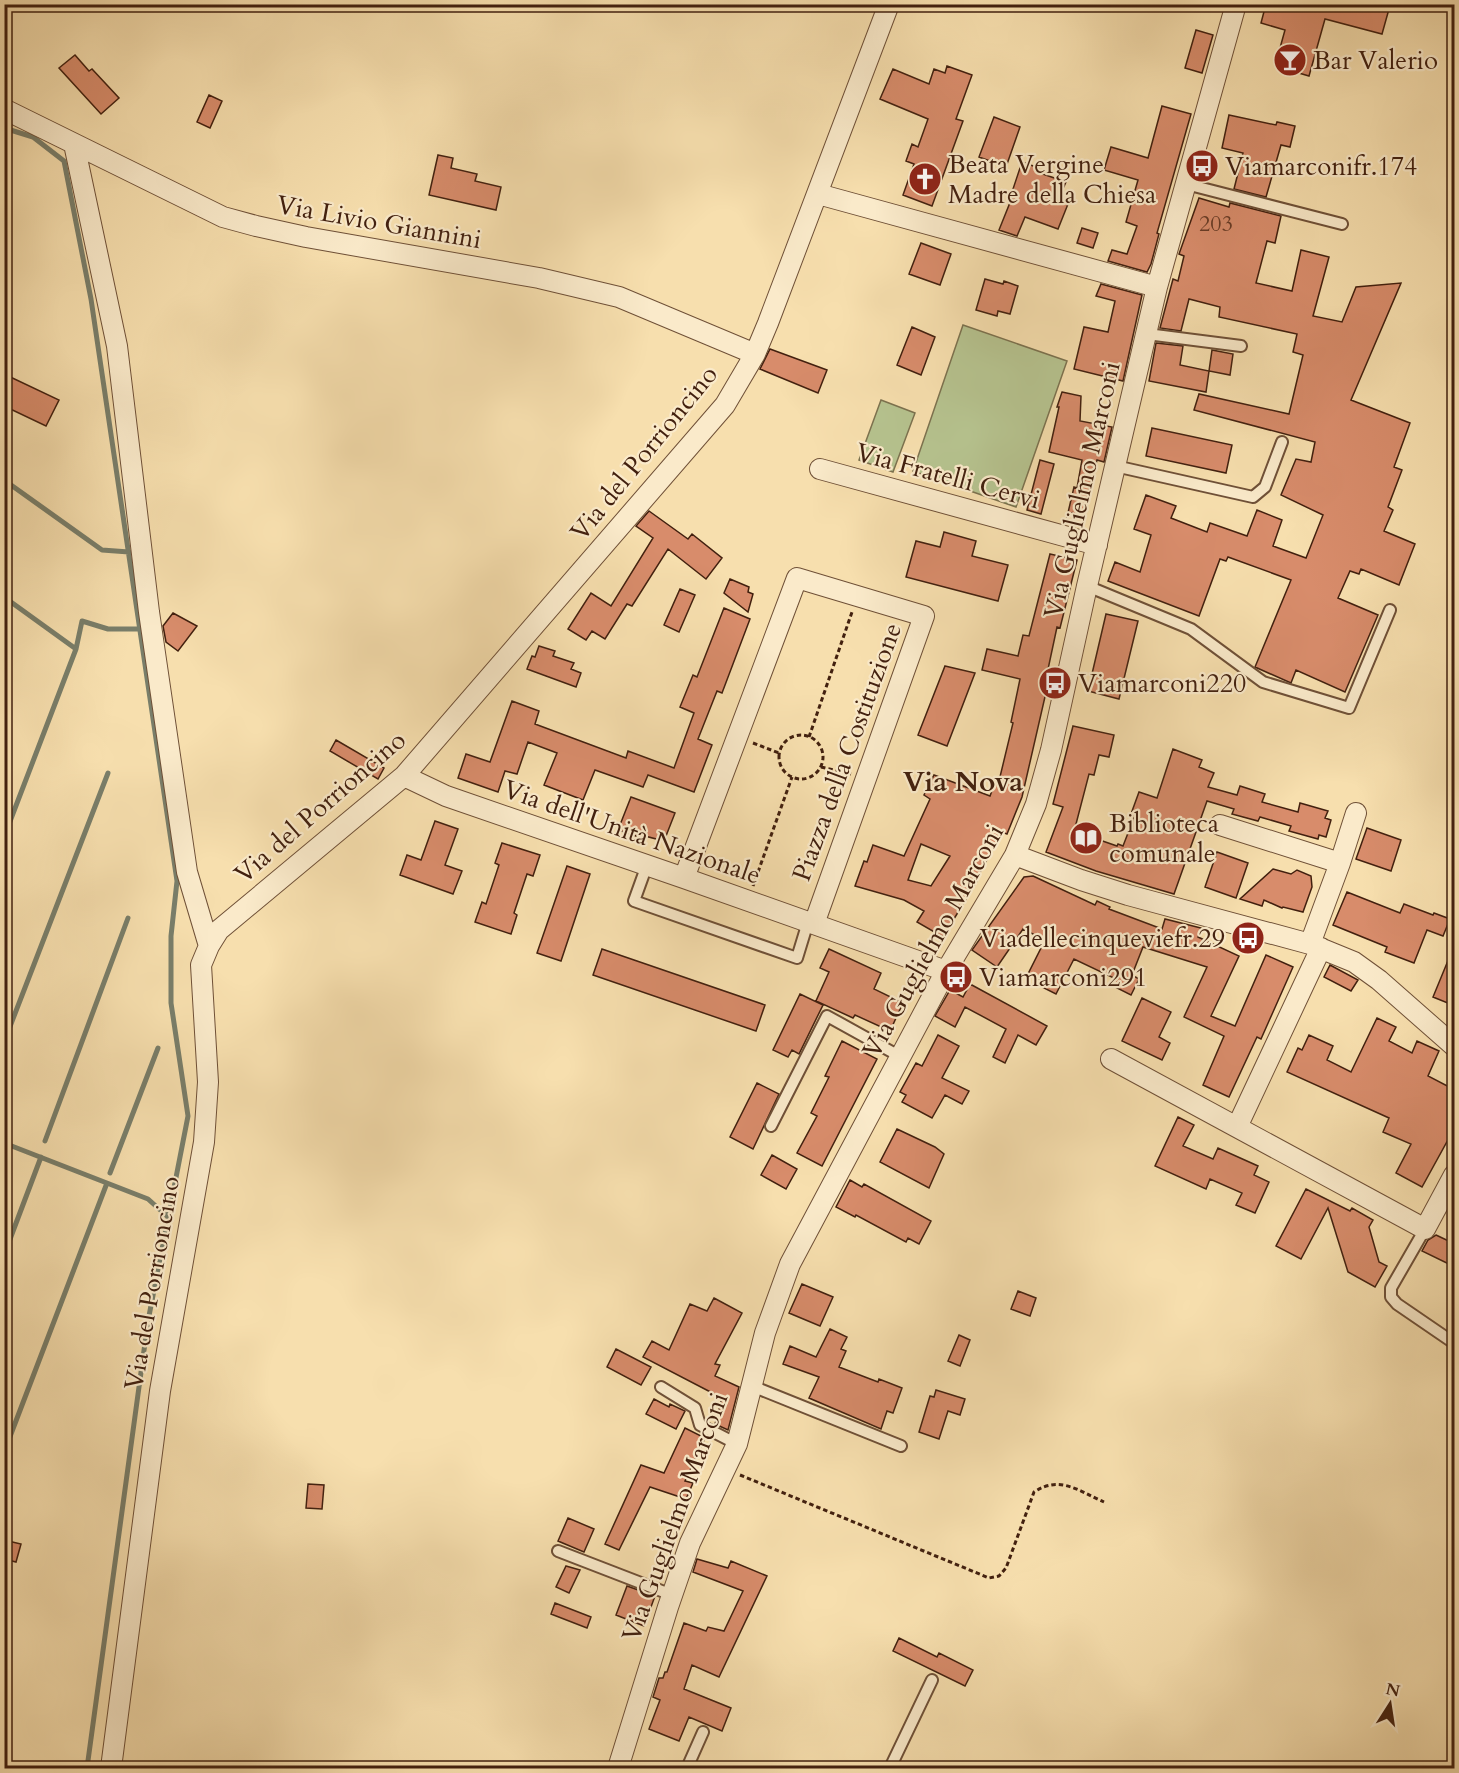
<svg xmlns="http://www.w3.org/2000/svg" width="1459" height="1773" font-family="Cardo,serif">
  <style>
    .green { fill: #b6c38f; stroke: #7c724f; stroke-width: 1.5 }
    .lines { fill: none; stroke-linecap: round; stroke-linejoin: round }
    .stream { stroke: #797e6a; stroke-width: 5 }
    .building { fill: #d88c6b; stroke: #42200f; stroke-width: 1.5; fill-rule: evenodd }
    .lane-casing { stroke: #6f5037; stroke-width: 14 }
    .street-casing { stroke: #6f5037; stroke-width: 22 }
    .path { stroke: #42200f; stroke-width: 3; stroke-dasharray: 4.5 3; stroke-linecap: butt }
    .lane { stroke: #faeaca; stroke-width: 10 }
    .street { stroke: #faeaca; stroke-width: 20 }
    .labels { text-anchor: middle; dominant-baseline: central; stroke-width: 4.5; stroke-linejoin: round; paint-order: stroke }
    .number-label { font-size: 22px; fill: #683b26 }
    .poi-label { font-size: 26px; fill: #42200f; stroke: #faeaca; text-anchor: start }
    .street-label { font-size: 26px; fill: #42200f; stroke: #faeaca }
    .quarter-label { font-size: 28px; font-weight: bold; fill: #42200f; stroke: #faeaca }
  </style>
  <rect width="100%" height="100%" fill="#f7dfae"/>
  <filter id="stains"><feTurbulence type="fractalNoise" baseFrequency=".00333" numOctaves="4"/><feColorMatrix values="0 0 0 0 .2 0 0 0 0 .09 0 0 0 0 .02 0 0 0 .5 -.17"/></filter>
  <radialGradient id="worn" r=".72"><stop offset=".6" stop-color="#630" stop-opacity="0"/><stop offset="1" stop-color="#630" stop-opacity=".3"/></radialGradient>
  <!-- green -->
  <path class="green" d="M963 325 1067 361 1016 507 913 471Z
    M881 400 915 413 893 472 859 460Z"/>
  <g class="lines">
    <!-- stream -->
    <path class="stream" d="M4 128 33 137 64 161 91 299 177 881 171 936V1003L188 1116 148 1321 87 1768
      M4 480 102 550 129 552
      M4 597 76 649
      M4 837 76 649 82 621 108 629H140
      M4 1042 108 773
      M45 1141 128 918
      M4 1143 148 1199 168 1217
      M110 1173 158 1048
      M4 1255 41 1157
      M6 1447 107 1183"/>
  </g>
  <!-- building -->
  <path class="building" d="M1266 4H1373L1389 9 1382 34 1325 19 1309 76 1275 66 1285 30 1261 23Z
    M1196 30 1213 35 1202 73 1185 68Z
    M75 55 89 71 92 69 119 98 101 114 59 68Z
    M947 66 972 75 956 119 963 121 932 206 903 195 914 164 906 161 912 144 918 147 928 119 880 99 893 69 929 84 934 69 945 73Z
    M209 95 222 101 210 128 197 122Z
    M1162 106 1191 114 1157 233 1159 234 1151 264 1147 272 1108 261 1112 250 1127 254 1137 226 1126 222 1138 180 1104 170 1111 147 1148 158Z
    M1229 115 1276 125 1277 122 1295 126 1290 147 1281 145 1266 197 1234 189 1243 153 1222 148Z
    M994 117 1020 127 1006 167 979 157Z
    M438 155 453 158 451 168 477 174 475 181 501 187 496 210 429 195Z
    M1022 162 1039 168 1037 172 1066 182 1058 200 1068 204 1058 229 1025 217 1017 236 999 230 1015 190 1013 189Z
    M1199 198 1229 207 1230 203 1281 216 1275 243 1267 241 1256 283 1292 291 1301 250 1329 257 1313 316 1342 322 1356 287 1401 283 1351 400 1410 423 1394 467 1402 470 1388 507 1393 510 1384 531 1415 544 1399 585 1361 569 1359 574 1350 571 1338 598 1378 615 1345 692 1296 670 1291 683 1255 667 1291 580 1228 557 1226 561 1220 559 1199 616 1108 581 1115 562 1140 572 1151 535 1134 529 1146 495 1176 506 1171 518 1207 532 1210 523 1247 536 1257 510 1282 520 1273 546 1306 558 1323 515 1281 495 1296 459 1311 462 1315 442 1194 410 1199 394 1289 414 1303 355 1293 352 1297 334 1219 317 1220 307 1189 299 1181 331 1160 328 1173 279 1178 281 1184 256 1179 254Z
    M1082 228 1098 233 1093 248 1077 243Z
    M921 243 951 254 940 285 909 274Z
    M985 279 1003 284 1004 281 1018 286 1010 314 998 311 997 316 976 310Z
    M1101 284 1142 295 1123 381 1074 369 1084 327 1108 332 1115 301 1096 296Z
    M912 327 935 337 921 375 897 365Z
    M1156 343 1183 346 1180 365 1209 371 1206 392 1149 381Z
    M770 349 827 370 818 393 760 369Z
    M1212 350 1233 354 1230 375 1209 371Z
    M4 374 59 400 46 426 4 406Z
    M1062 392 1081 396 1080 421 1112 427 1104 462 1097 460 1082 518 1072 515V513L1067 517 1074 487 1077 488 1082 460 1049 452 1059 407H1057Z
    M1152 428 1232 445 1226 473 1146 456Z
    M1040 460 1054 464 1041 514 1027 510Z
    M649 511 688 539 692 534 722 558 706 579 668 549 632 606 627 604 605 639 592 631 586 640 568 629 591 593 611 606 653 538 636 526Z
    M944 532 976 541 972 556 1008 565 998 601 906 577 916 541 940 547Z
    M1050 554 1077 560 1060 628 1057 627 1044 688H1047L1022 797 1007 834 1002 832 976 880 977 881 943 937 917 922 924 911 904 900 855 886 864 861 867 862 873 845 904 856 930 799 924 795 934 775 990 796 996 780 999 781 1013 723 1011 722 1020 679 982 670 987 649 1018 656 1023 635 1029 636ZM921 844 950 856 931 886 908 880Z
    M730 579 749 587 748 592 753 594 748 612 724 593Z
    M680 589 695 595 679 632 664 625Z
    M724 608 750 619 722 693 717 691 698 739 712 745 694 792 648 775 643 787 595 770 583 800 544 785 557 753 528 742 517 774 505 771 498 792 458 778 466 754 490 762 512 701 539 711 535 724 626 758 628 751 674 768 694 713 680 707 693 675 697 677Z
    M173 613 197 626 178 651 166 642 163 626Z
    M1106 614 1138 621 1119 699 1088 691Z
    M539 646 555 651 553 656 574 663 571 669 581 673 576 687 527 669 532 656 535 657Z
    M945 666 975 673 947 746 918 735Z
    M1073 726 1114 735 1109 757 1099 755 1094 775 1089 774 1076 824 1093 830 1091 837 1117 846 1118 844 1123 846 1135 815 1131 814 1139 792 1157 798 1173 749 1202 760 1199 767 1214 773 1208 787 1237 795 1240 786 1265 794 1262 802 1298 812 1300 803 1328 811 1325 818 1331 820 1326 837 1319 835 1318 839 1289 831 1291 826 1260 817 1258 821 1232 814 1234 809 1207 801 1174 894 1096 871 1046 852 1063 807 1053 804Z
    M336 740 384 768 378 779 330 751Z
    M631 797 675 813 664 841 637 834 636 836 618 830Z
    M435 821 458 829 445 865 462 871 453 894 400 875 407 855 421 860Z
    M1367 828 1401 840 1391 871 1356 859Z
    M502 843 540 855 533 876 527 874 514 913 517 915 511 934 475 922 482 902 486 904 499 865 495 863Z
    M1217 852 1248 863 1236 898 1205 887Z
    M567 866 590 874 561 961 537 953Z
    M1273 869 1291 874 1297 870 1311 876 1312 887 1303 912 1283 907 1282 908 1264 900 1262 906 1240 899Z
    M1033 876 1095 905 1097 901 1110 907 1109 909 1162 929 1165 919 1201 928 1198 937 1239 956 1211 1016 1235 1026 1266 955 1293 967 1261 1039 1257 1037 1229 1097 1203 1085 1224 1036 1184 1017 1207 967 1143 947 1132 975 1139 979 1131 995 1111 985 1114 978 1074 959 1056 994 1038 985 1041 980 1028 974 1045 940 1023 929 997 967 972 950 1024 877Z
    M1347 892 1400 913 1404 904 1433 915 1434 913 1450 919 1443 936 1427 930 1414 963 1385 952 1387 947 1333 925Z
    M1454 946H1455V1006L1433 997Z
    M602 949 765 1005 756 1031 593 975Z
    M829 949 881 973 874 989 903 1003 890 1031 855 1015 853 1018 816 1001 829 972 820 968Z
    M1330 965 1358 980 1351 991 1324 977Z
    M970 984 1047 1026 1036 1045 1018 1035 1005 1063 993 1057 1006 1029 965 1007 955 1027 935 1016 950 990 963 997Z
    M800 994 823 1005 799 1054 792 1050 788 1057 773 1050Z
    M1142 998 1171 1012 1159 1037 1170 1043 1162 1060 1122 1041Z
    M1377 1018 1396 1027 1389 1041 1412 1053 1417 1041 1439 1051 1428 1076 1455 1090V1127L1422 1187 1396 1173 1411 1144 1383 1132 1389 1118 1287 1072 1298 1048 1302 1050 1309 1035 1333 1046 1327 1060 1351 1072Z
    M938 1035 959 1046 942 1078 969 1091 962 1104 945 1095 932 1118 902 1102 906 1095 900 1092 916 1063 922 1066Z
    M842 1041 877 1059 822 1166 797 1153 817 1116 811 1113 829 1077 825 1076Z
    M757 1083 779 1094 753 1149 730 1137Z
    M1178 1117 1194 1125 1183 1146 1213 1159 1218 1148 1258 1166 1254 1175 1269 1182 1255 1213 1236 1205 1242 1193 1210 1179 1206 1189 1155 1166Z
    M897 1129 935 1147 944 1154 929 1188 880 1162Z
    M772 1155 797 1169 786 1189 761 1175Z
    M850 1180 862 1187 864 1184 931 1221 919 1244 908 1238 906 1242 856 1215 855 1217 836 1207Z
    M1306 1189 1350 1211 1352 1208 1373 1220 1369 1227 1379 1262 1387 1266 1375 1287 1348 1272 1328 1208 1301 1259 1276 1246Z
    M1436 1235 1455 1244V1267L1422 1251 1428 1240Z
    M802 1284 833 1297 820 1326 789 1313Z
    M1018 1291 1036 1298 1030 1316 1011 1309Z
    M714 1298 742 1313 715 1364 720 1365 715 1376 739 1387 728 1430 715 1424 722 1398 643 1357 652 1341 669 1350 690 1304 707 1311Z
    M830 1329 847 1337 841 1349 846 1351 839 1367 878 1382 879 1379 902 1388 893 1413 887 1411 881 1429 809 1398 819 1377 783 1364 790 1346 816 1357Z
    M959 1335 970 1340 960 1366 948 1361Z
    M616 1349 651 1367 641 1385 607 1367Z
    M936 1390 965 1399 960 1415 948 1411 939 1439 919 1432 930 1396 934 1397Z
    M654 1399 669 1407 670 1404 685 1411 676 1429 646 1414Z
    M685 1428 705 1438 685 1481 693 1483 686 1499 650 1487 619 1550 605 1544 641 1465 664 1473Z
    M308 1484 324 1485 322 1509 306 1508Z
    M568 1518 594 1529 584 1552 558 1541Z
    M4 1540 21 1544 16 1562 4 1559Z
    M697 1559 728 1568 731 1561 767 1576 719 1677 692 1665 684 1689 731 1708 722 1731 689 1717 679 1741 649 1729 660 1700 653 1697 659 1678H663L665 1672H667L684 1623 706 1631 708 1627 724 1631 743 1591 693 1572Z
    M566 1566 580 1570 569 1593 556 1587Z
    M627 1586 655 1596 644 1626 616 1615Z
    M555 1603 591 1617 587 1628 551 1614Z
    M899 1638 937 1657 939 1653 973 1670 965 1686 893 1651Z"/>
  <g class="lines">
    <!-- lane casing -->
    <g class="lane-casing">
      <path id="lane" d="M1186 184 1342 224
        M1147 334 1241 346
        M1115 466 1253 497 1265 487 1282 442
        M1087 586 1191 629 1263 682 1349 708 1390 610
        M647 865 634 901 797 958 808 922
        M771 1126 827 1016 901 1057
        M1425 1229 1391 1288V1297L1397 1304 1454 1343
        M752 1386 901 1446
        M661 1387 695 1408 700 1425 737 1444
        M558 1551 672 1595
        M687 1768 703 1732
        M890 1768 932 1680"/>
    </g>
    <!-- street casing -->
    <g class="street-casing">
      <path id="street" d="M4 109 223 217 256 226 306 237 539 278 619 297 755 354
        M74 144 117 346 149 612 187 872 209 946
        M818 194 1157 287
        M820 469 1097 545
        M404 776 446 796 684 878 946 971
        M1220 825 1340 863
        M1015 855 1081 880 1128 895 1310 944 1354 962 1379 980 1454 1046
        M684 878 797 578 924 616 814 924
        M1310 944 1340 863 1356 813
        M1111 1059 1425 1229 1454 1175
        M1237 1127 1321 948
        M111 1768 160 1391 204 1142 208 1082 201 965 209 946 219 930 404 776 725 405 755 354 768 323 889 4
        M618 1768 668 1607 690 1543 737 1444 765 1333 790 1264 946 971 1015 855 1036 804 1051 750 1087 586 1157 287 1236 4"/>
    </g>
    <!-- path -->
    <path class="path" d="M779 757a22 22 0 1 1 44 0a22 22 0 1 1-44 0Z
      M809 737 852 612
      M753 743 779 753
      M821 767 851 774
      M753 886 792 777
      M740 1475 989 1578 999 1576 1006 1568 1034 1492C1060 1475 1079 1491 1104 1502"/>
    <!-- lane -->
    <use href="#lane" class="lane"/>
    <!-- street -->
    <use href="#street" class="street"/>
  </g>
  <!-- icons -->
  <defs>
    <g id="bar-disc" transform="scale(1.725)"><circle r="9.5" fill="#8f2418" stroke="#faeaca"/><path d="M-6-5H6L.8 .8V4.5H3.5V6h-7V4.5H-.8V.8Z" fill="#fff"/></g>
    <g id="bus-disc" transform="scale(1.725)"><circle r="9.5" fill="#8f2418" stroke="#faeaca"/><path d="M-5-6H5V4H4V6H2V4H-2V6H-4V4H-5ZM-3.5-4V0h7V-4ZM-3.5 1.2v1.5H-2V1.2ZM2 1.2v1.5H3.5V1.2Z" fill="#fff"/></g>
    <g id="church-disc" transform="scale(1.725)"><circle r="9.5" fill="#8f2418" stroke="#faeaca"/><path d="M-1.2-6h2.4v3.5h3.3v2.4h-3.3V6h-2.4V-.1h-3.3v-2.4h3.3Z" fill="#fff"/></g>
    <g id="library-disc" transform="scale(1.725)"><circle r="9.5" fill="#8f2418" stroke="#faeaca"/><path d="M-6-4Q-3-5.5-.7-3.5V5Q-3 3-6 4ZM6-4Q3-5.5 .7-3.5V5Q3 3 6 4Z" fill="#fff"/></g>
  </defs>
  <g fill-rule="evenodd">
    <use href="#bar-disc" x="1290" y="60"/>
    <use href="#bus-disc" x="1202" y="166"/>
    <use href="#church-disc" x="925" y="179"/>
    <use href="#bus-disc" x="1055" y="683"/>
    <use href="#library-disc" x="1086" y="838"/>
    <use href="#bus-disc" x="1248" y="938"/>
    <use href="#bus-disc" x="956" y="977"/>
  </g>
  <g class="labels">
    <!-- number labels -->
    <g class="number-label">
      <text x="1216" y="224">203</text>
    </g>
    <!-- poi labels -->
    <g class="poi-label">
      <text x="1313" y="60">Bar Valerio</text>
      <text x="948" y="164">Beata Vergine<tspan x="948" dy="30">Madre della Chiesa</tspan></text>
      <text x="1225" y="166">Viamarconifr.174</text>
      <text x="1078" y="683">Viamarconi220</text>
      <text x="1109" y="823">Biblioteca<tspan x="1109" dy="30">comunale</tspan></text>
      <text x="1225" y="938" text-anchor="end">Viadellecinqueviefr.29</text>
      <text x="979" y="977">Viamarconi291</text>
    </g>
    <!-- street labels -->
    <g class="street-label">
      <text transform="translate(379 222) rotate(10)">Via Livio Giannini</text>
      <text transform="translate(644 453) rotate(-51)">Via del Porrioncino</text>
      <text transform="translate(948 476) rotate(15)">Via Fratelli Cervi</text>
      <text transform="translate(1082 490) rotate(-77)">Via Guglielmo Marconi</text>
      <text transform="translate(847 752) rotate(-70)">Piazza della Costituzione</text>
      <text transform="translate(320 807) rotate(-41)">Via del Porrioncino</text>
      <text transform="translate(632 832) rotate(19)">Via dell'Unità Nazionale</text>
      <text transform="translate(933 941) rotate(-61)">Via Guglielmo Marconi</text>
      <text transform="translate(152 1283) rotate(-80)">Via del Porrioncino</text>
      <text transform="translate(675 1517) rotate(-70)">Via Guglielmo Marconi</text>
    </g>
    <!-- quarter labels -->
    <g class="quarter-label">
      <text x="963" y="782">Via Nova</text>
    </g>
  </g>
  <!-- margin -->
  <rect width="1459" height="1773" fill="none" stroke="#f7dfae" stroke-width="24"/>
  <rect x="6" y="6" width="1447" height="1761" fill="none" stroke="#42200f" stroke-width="3"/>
  <rect x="12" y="12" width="1435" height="1749" fill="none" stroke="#42200f" stroke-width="1.5"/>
  <!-- north arrow -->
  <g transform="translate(1390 1704) rotate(12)" stroke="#faeaca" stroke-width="4.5" paint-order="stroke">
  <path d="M0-4.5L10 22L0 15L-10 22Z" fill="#42200f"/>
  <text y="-9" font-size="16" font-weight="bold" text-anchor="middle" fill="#42200f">N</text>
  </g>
  <rect width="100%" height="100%" filter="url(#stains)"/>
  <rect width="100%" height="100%" fill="url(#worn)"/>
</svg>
